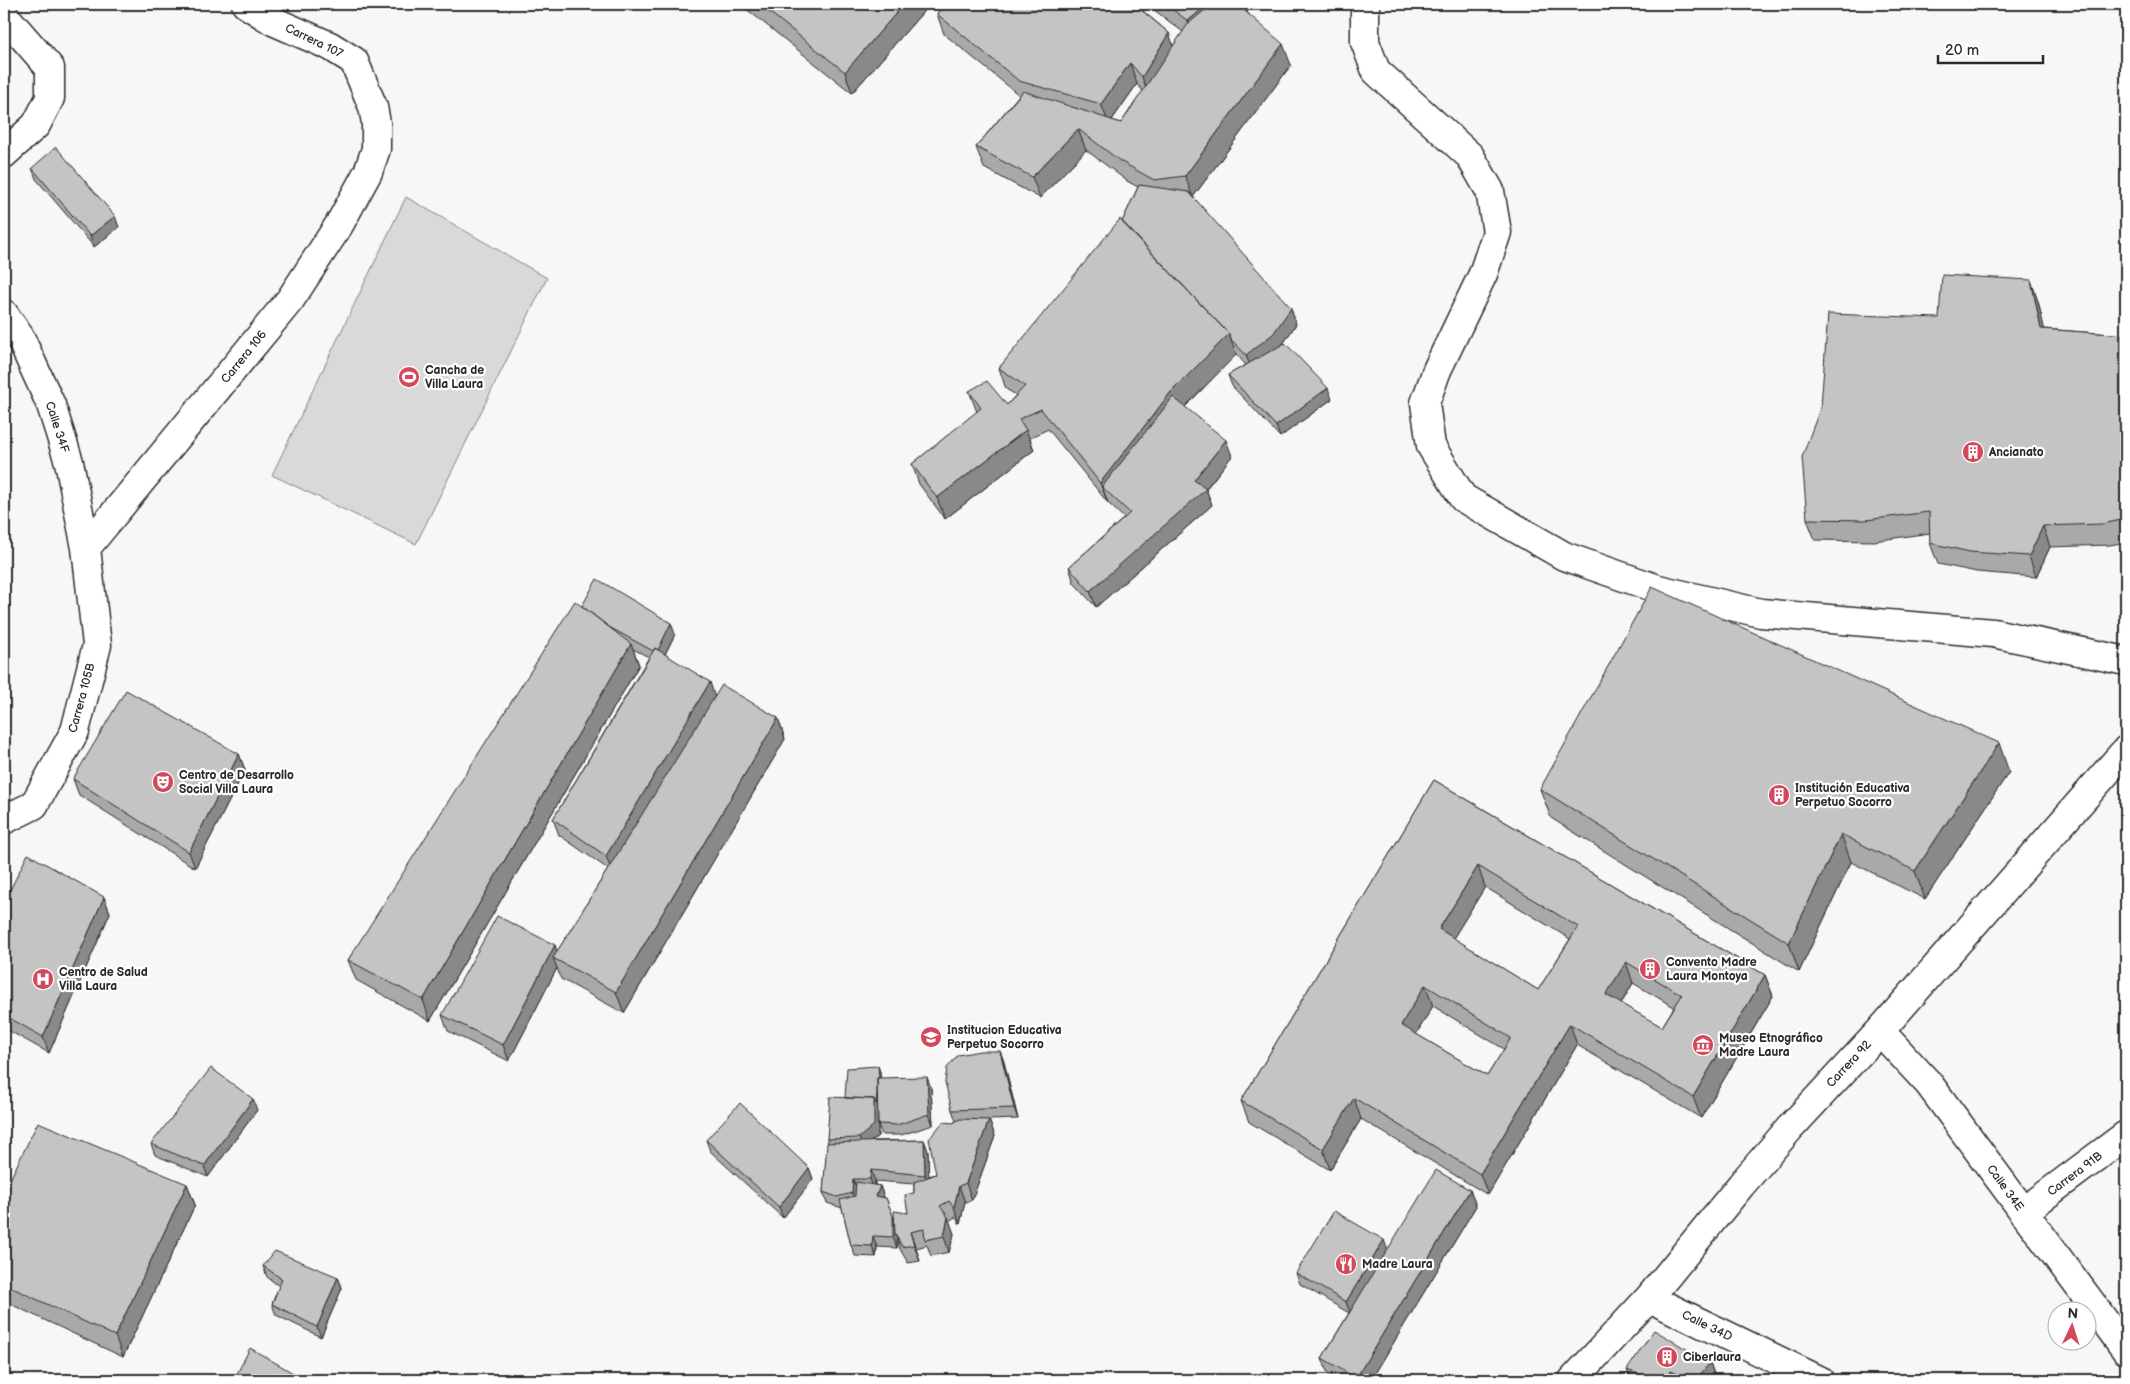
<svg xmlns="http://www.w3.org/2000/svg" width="2130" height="1384" font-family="'Balsamiq Sans',sans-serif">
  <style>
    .garden { fill: #d9d9d9; stroke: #828282 }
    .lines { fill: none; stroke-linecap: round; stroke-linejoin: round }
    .street-casing { stroke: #2b2b2b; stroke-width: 31 }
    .street { stroke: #fff; stroke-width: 28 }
    .wall { fill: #a9a9a9; stroke: #2b2b2b; fill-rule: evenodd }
    .shaded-wall { fill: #898989; stroke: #2b2b2b }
    .building { fill: #c4c4c4; stroke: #2b2b2b; fill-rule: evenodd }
    .labels { text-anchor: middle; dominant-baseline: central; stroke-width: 4.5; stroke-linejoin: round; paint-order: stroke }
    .street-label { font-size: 12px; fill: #2b2b2b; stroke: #fff }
    .poi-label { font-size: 12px; font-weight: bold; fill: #2b2b2b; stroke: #fff; text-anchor: start }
  </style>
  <rect width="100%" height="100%" fill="#f7f7f7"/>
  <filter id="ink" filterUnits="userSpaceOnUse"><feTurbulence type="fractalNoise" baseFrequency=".02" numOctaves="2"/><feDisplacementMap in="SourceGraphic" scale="10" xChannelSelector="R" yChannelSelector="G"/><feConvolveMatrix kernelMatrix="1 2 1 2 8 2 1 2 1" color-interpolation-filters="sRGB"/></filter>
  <g filter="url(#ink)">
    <!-- garden -->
    <path class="garden" d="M406 197 547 278 416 544 272 475Z"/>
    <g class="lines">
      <!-- street casing -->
      <g class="street-casing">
        <path id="street" d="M1365 4V42L1376 71 1470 156 1490 191 1497 232 1483 274 1437 370 1425 403 1431 446 1463 498 1564 556 1658 589 1761 613 1993 633 2126 661
          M4 15 50 68V98L36 125 4 154
          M4 314 20 337 51 405 69 462 86 548 97 645 75 731 34 805 4 820
          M86 548 290 300 339 225 368 172 376 149V123L373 107 354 61 330 46 273 21 246 4
          M1880 1031 1929 1084 2126 1350
          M2023 1212 2126 1135
          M1649 1298 1819 1380
          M1573 1380 1649 1298 1741 1185 1790 1128 1880 1031 2126 750"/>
      </g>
      <!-- street -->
      <use href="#street" class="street"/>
    </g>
    <!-- wall -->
    <path class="wall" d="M740 4H930L852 93Z
      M943 4H1252L1247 12 1291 65 1193 197 1296 324 1283 344 1332 399 1280 437 1232 386 1228 375 1246 365 1236 354 1185 407 1232 456 1206 489 1212 505 1096 607 1074 583 1069 567 1124 518 1108 503 1048 429 1030 438 1034 450 945 519 919 484 912 464 977 412 969 391 1007 405 1016 395 1006 389 999 368 1122 222 1138 187 1127 181 1086 150 1040 198 984 168 976 147 1019 95 944 34 937 14ZM1149 6 1183 32 1173 46 1169 33 1143 11ZM1137 84 1143 91 1121 123 1112 120Z
      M32 168 119 227 94 247 36 179Z
      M2038 301 2044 329 2126 335V542L2110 545 2050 547 2036 577 1977 572 1938 564 1930 543V533L1874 541 1815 540 1807 519 1939 318Z
      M582 606 675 634 665 654 715 696 778 718 785 739 624 1013 561 979 557 968 509 1061 448 1031 442 1015 555 945 557 952 608 869 559 835 553 819 649 657 633 649 639 665 430 1021 356 980 348 960Z
      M239 754 245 770 195 868 79 795 73 779Z
      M2009 772 1925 899 1851 862 1799 972 1551 818 1540 789Z
      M1434 780 1765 975 1773 996 1701 1118 1577 1045 1488 1195 1361 1119 1330 1170 1249 1122 1241 1101ZM1485 887 1570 939 1538 990 1453 938ZM1633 983 1674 1007 1662 1027 1621 1004ZM1433 1006 1504 1049 1487 1076 1416 1034Z
      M104 897 110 913 49 1053 4 1028V902Z
      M1000 1051 1004 1062 1018 1119 989 1120 995 1136 972 1200 965 1202 960 1224 955 1217 949 1221 954 1234 949 1252 931 1256 927 1245 916 1248 920 1261 908 1263 900 1249 897 1239V1248L877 1247 876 1257 855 1256 851 1245 842 1208 827 1203 823 1192 828 1143 827 1139 845 1098 878 1066 880 1072V1078L931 1088 933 1125 901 1135H882L878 1124V1120V1136L871 1141 924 1140 928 1151V1176L936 1174 953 1123 956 1121 952 1110ZM875 1181 914 1184V1193L908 1213 894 1220 884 1197 880 1186 875 1185Z
      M257 1110 208 1177 155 1155 151 1144Z
      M706 1140 809 1168 813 1179 783 1218 710 1151Z
      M187 1184 195 1205 123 1357 4 1301V1192Z
      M1470 1190 1476 1206 1371 1380H1339L1328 1374 1322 1358 1349 1313 1300 1284 1296 1273 1387 1250Z
      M263 1266 338 1277 342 1288 321 1337 276 1315 272 1304 279 1286 267 1277Z
      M1710 1363 1714 1374 1708 1380H1626L1629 1375 1627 1370Z"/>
    <!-- shaded-wall -->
    <path class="shaded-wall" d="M904 4H930L852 93 845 72Z
      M1128 4H1149V6L1134 18Z
      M1208 4H1221L1195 42 1188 21Z
      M1236 4H1252L1242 19Z
      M1169 33 1176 54 1149 98 1142 77Z
      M1283 44 1291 65 1193 197 1185 176Z
      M1130 63 1137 84 1109 124 1101 104Z
      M1078 129 1086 150 1040 198 1032 177Z
      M115 216 119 227 94 247 90 236Z
      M2031 280 2038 301 2049 349 2041 329Z
      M1291 308 1296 324 1279 350 1252 371 1246 355Z
      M1229 334 1236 355 1179 413 1102 487 1108 503 1100 483 1171 392Z
      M1328 388 1332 399 1280 437 1276 426Z
      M1026 430 1034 450 945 519 937 498Z
      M1226 440 1232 456 1204 491 1206 489 1212 505 1096 607 1090 591 1194 480Z
      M2043 526 2050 547 2036 577 2029 556Z
      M671 623 675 634 660 664 656 653Z
      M631 644 639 665 430 1021 423 1000Z
      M710 682 715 698 612 872 606 856Z
      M778 718 785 739 624 1013 616 992Z
      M1999 743 2009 772 1925 899 1915 871Z
      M239 754 245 770 195 868 189 852Z
      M1841 834 1851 862 1799 972 1789 943Z
      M1478 866 1485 887 1446 950 1439 929Z
      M104 897 110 913 49 1053 43 1037Z
      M555 945 560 961 553 958 557 968 509 1061 503 1045Z
      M1626 962 1633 983 1614 1016 1606 995Z
      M1765 975 1773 996 1701 1118 1693 1097Z
      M1425 985 1433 1006 1409 1046 1401 1025Z
      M1570 1024 1577 1045 1488 1195 1480 1174Z
      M1000 1051 1004 1062 1018 1119 1014 1108Z
      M878 1066 880 1072 881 1089 878 1110V1136L863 1148 859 1138 874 1099Z
      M927 1077 931 1088 933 1125 929 1114Z
      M1354 1098 1361 1119 1330 1170 1323 1149Z
      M253 1099 257 1110 208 1177 204 1166Z
      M989 1120 995 1136 972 1200 966 1183Z
      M924 1140 928 1151 929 1185 925 1175Z
      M809 1168 813 1179 783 1218 779 1207Z
      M871 1170 875 1181 874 1190 870 1179Z
      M853 1179 857 1190 856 1204 852 1193Z
      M187 1184 195 1205 123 1357 115 1336Z
      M880 1186 884 1197 880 1207 876 1196Z
      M959 1186 965 1202 960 1224 954 1207Z
      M1470 1190 1476 1206 1371 1380H1357L1356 1378Z
      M886 1198 897 1227 895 1233 897 1239V1248L893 1237Z
      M948 1217 954 1234 949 1252 944 1236Z
      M910 1232 916 1248 920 1261 914 1245Z
      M873 1236 877 1247 876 1257 872 1246Z
      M1384 1240 1388 1251 1350 1313 1346 1302Z
      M338 1277 342 1288 321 1337 317 1327Z
      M1710 1363 1714 1374 1708 1380H1695Z
      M1671 1370 1675 1380H1661Z"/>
    <!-- building -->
    <path class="building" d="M759 4H904L845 72Z
      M943 4H1134L1169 33 1142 77 1130 63 1101 104 1019 81 937 14Z
      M1165 4H1208L1188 21Z
      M1212 4H1237L1283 44 1185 176 1154 180 1120 161 1078 129 1032 177 976 147 1023 91 1121 123 1188 24Z
      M56 147 115 216 90 236 32 168Z
      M1139 185 1189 192 1291 308 1273 334 1246 355 1230 338 1229 334 1122 222Z
      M1120 219 1229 334 1171 392 1100 483 1041 409 1019 419 1026 430 937 498 912 464 981 408 969 391 987 381 1007 405 1025 386 999 368Z
      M1942 275 2031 280 2041 329 2126 335V519L2102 524 2043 526 2029 556 1970 552 1930 543 1929 512 1866 520 1807 519 1802 457 1821 406 1828 314 1939 318Z
      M1285 343 1328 388 1276 426 1228 375Z
      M1173 397 1226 440 1194 480 1206 489 1090 591 1069 567 1130 513 1102 487Z
      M597 579 671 623 658 650 655 648 653 651 609 627 582 606Z
      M1652 587 1999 743 1915 871 1841 834 1789 943 1540 789Z
      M575 601 631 644 423 1000 348 960Z
      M655 648 710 682 606 856 553 819Z
      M722 685 778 718 616 992 553 958Z
      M126 690 239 754 189 852 73 779Z
      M1434 780 1765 975 1693 1097 1570 1024 1480 1174 1354 1098 1323 1149 1241 1101ZM1478 866 1578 927 1538 990 1439 929ZM1626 962 1682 995 1662 1027 1606 995ZM1425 985 1511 1038 1487 1076 1401 1025Z
      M28 854 104 897 43 1037 4 1015V902Z
      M497 916 555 945 503 1045 442 1015Z
      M980 1051H1000L1014 1108 952 1110 945 1082 947 1068 958 1055Z
      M878 1066 879 1078H877V1094L876 1104 874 1099 845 1098 847 1068Z
      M211 1068 253 1099 204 1166 151 1144Z
      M927 1077 929 1114 897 1125 878 1124 877 1078Z
      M830 1097 874 1099V1125L859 1138 827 1139Z
      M740 1103 809 1168 779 1207 706 1140Z
      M960 1119 989 1120 966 1183 959 1186 954 1207 949 1201 940 1206 948 1217 944 1236 925 1240 924 1229 910 1232 914 1245 902 1247 895 1233 894 1211 908 1213 905 1195 914 1193V1182L936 1174 929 1139 943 1122 953 1123Z
      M38 1122 187 1184 115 1336 4 1284V1192Z
      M924 1140 925 1175 871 1170 870 1179H853L852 1193 837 1197 823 1192 827 1143Z
      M1436 1170 1470 1190 1356 1378 1322 1358Z
      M856 1182 880 1186 876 1196 886 1198 893 1216V1237L873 1236 872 1246 851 1245 840 1200 855 1196Z
      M1334 1211 1384 1240 1346 1302 1296 1273Z
      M275 1251 338 1277 317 1327 272 1304 282 1279 263 1266Z
      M1654 1330 1710 1363 1695 1380 1671 1370 1661 1380H1655L1627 1370Z
      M250 1348 305 1380H234Z
      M1629 1375 1643 1380H1626Z"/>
  </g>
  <!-- icons -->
  <defs>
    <g id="stadium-disc" transform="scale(1.125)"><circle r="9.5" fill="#d1495b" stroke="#fff"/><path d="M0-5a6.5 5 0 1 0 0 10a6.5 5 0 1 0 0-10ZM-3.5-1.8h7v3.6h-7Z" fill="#fff"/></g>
    <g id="building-disc" transform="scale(1.125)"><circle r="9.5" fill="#d1495b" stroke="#fff"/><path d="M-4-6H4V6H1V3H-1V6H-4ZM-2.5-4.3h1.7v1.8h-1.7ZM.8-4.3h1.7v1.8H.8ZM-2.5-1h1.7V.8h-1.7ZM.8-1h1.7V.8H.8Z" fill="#fff"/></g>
    <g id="theatre-disc" transform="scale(1.125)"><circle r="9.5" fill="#d1495b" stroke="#fff"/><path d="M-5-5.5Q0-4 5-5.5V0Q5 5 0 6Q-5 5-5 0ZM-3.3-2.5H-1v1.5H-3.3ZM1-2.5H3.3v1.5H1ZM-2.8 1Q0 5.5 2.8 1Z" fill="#fff"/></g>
    <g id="hospital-disc" transform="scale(1.125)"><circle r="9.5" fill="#d1495b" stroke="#fff"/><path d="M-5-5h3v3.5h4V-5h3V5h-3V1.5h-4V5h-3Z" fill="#fff"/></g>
    <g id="school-disc" transform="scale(1.125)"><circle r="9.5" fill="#d1495b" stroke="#fff"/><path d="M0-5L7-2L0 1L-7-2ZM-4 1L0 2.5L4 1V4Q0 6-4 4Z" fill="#fff"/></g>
    <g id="museum-disc" transform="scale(1.125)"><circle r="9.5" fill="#d1495b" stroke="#fff"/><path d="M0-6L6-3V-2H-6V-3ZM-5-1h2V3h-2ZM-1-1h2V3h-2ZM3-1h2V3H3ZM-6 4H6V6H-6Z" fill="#fff"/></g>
    <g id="restaurant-disc" transform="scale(1.125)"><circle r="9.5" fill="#d1495b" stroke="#fff"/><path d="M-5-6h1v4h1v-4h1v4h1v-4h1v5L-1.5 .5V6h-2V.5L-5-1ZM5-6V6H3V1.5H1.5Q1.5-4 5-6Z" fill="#fff"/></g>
  </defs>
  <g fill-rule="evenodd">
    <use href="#stadium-disc" x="409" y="377"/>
    <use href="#building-disc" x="1973" y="452"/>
    <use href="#theatre-disc" x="163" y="782"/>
    <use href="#building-disc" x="1779" y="795"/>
    <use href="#building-disc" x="1650" y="969"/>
    <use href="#hospital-disc" x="43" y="979"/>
    <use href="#school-disc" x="931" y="1037"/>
    <use href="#museum-disc" x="1703" y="1045"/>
    <use href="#restaurant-disc" x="1346" y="1264"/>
    <use href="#building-disc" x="1667" y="1357"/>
  </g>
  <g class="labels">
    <!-- street labels -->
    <g class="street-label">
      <text transform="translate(314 41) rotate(26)">Carrera 107</text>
      <text transform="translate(244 357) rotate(-51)">Carrera 106</text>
      <text transform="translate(57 427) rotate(72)">Calle 34F</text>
      <text transform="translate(82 698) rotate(-75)">Carrera 105B</text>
      <text transform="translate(1849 1064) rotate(-47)">Carrera 92</text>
      <text transform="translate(2075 1174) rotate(-37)">Carrera 91B</text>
      <text transform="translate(2005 1188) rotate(54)">Calle 34E</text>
      <text transform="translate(1707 1326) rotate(26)">Calle 34D</text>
    </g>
    <!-- poi labels -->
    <g class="poi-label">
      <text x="425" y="370">Cancha de<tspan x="425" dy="14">Villa Laura</tspan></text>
      <text x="1989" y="452">Ancianato</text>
      <text x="179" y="775">Centro de Desarrollo<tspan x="179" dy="14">Social Villa Laura</tspan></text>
      <text x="1795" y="788">Institución Educativa<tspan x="1795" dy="14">Perpetuo Socorro</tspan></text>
      <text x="1666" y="962">Convento Madre<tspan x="1666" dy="14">Laura Montoya</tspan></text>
      <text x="59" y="972">Centro de Salud<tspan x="59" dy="14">Villa Laura</tspan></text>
      <text x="947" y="1030">Institucion Educativa<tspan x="947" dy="14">Perpetuo Socorro</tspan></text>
      <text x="1719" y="1038">Museo Etnográfico<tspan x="1719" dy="14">Madre Laura</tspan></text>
      <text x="1362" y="1264">Madre Laura</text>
      <text x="1683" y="1357">Ciberlaura</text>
    </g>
  </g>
  <!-- margin -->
  <rect width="2130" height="1384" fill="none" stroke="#fff" stroke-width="20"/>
  <rect x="10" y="10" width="2110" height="1364" fill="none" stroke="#2b2b2b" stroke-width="2" filter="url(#ink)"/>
  <!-- north arrow -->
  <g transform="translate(2072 1326) rotate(4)"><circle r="24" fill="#ffffff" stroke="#aaaaaa"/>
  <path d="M0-4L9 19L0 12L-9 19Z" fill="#d1495b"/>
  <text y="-8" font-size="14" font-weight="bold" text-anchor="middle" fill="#2b2b2b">N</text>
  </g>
  <!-- scale -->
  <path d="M1938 55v8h105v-8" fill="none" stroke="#2b2b2b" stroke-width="2.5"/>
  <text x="1945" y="55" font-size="15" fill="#2b2b2b" stroke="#ffffff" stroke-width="4" paint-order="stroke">20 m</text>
</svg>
